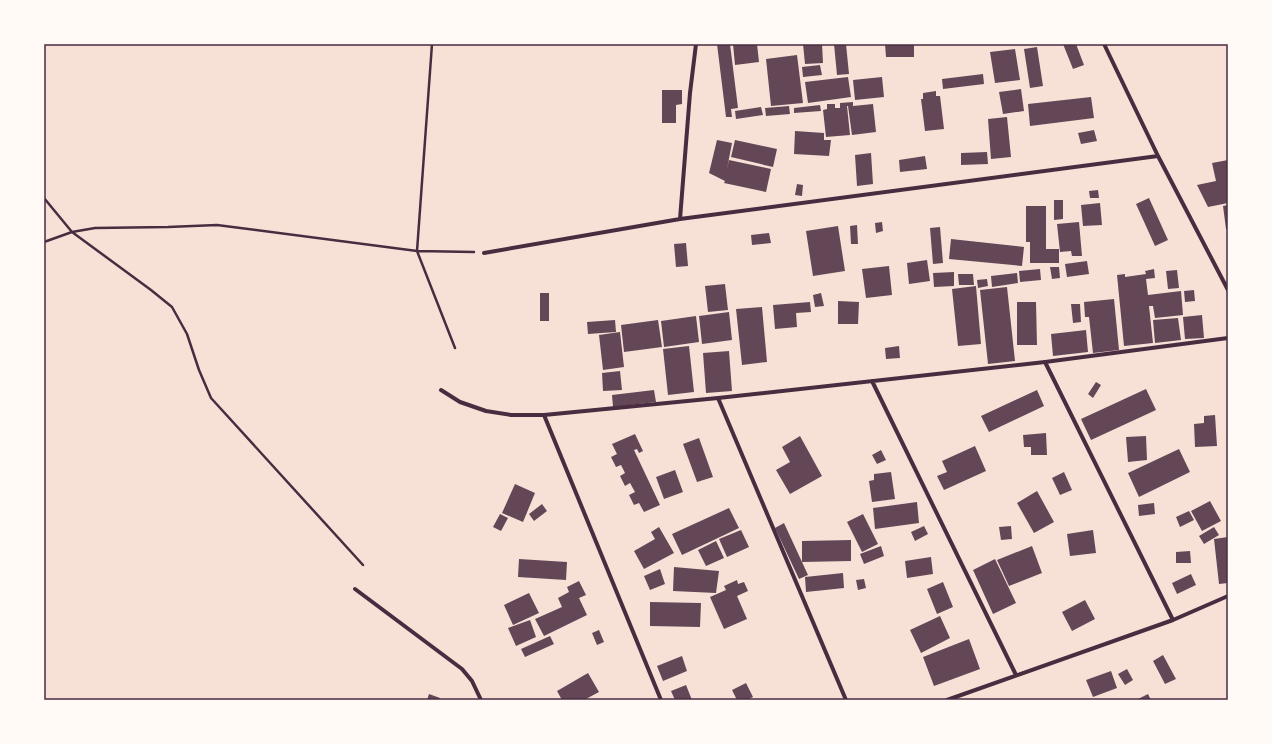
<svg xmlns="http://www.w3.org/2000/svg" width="1272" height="744" font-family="Helvetica,sans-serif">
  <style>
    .building { fill: #644757 }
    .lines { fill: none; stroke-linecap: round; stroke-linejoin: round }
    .path { stroke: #4a2c40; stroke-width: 2.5 }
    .minor { stroke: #4a2c40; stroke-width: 4 }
    .neatline { fill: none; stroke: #4a2c40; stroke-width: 1.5 }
  </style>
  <rect width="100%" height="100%" fill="#f7e1d7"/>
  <!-- building -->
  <path class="building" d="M717 44H730L738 108 731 109 732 117H726Z
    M733 44H757L759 62 735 65Z
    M803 44H822L823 63 805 64Z
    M834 44H846L849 74 837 75Z
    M885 44H914V57H886Z
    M1063 44H1076L1084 65 1073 69Z
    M1037 47 1043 86 1030 88 1024 49Z
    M1015 49 1020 80 995 83 990 52Z
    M797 55 803 103 771 106 766 59Z
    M820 65 822 75 803 77 802 67Z
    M983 74 984 84 943 89 942 79Z
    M848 77 851 97 808 103 805 82Z
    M882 77 884 97 855 100 853 80Z
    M1021 89 1024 111 1003 114 999 92Z
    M662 90H682V104L676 105V123H662Z
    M936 91V96H940L944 129 925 131 921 99H923V93Z
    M1091 97 1094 118 1030 126 1028 104Z
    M853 102V106L873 104 876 132 852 135 848 106H847L850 135 826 137 823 110 827 109V104H835V108H840V103Z
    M820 105 821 111 794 113V108Z
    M789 106 790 114 766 116 765 108Z
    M761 107 763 115 736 119 735 111Z
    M1007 117 1011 157 991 159 988 119Z
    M1094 130 1097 141 1081 144 1078 133Z
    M795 131 824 133V140H831L829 156 794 154Z
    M717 140 732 143 727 169 729 160 771 169 766 192 724 183 725 181 709 173Z
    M735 140 777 149 773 167 731 157Z
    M987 152 988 164 961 165V153Z
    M871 153 873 184 857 186 855 155Z
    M925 156 927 169 900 172 899 160Z
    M1228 160V203L1208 207 1197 185 1216 181 1212 163Z
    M797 184 803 185 802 196 795 195Z
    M1098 190 1099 198H1090L1089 191Z
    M1149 198 1168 240 1155 246 1136 204Z
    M1054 200H1063V219L1054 220Z
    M1100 203 1102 225 1083 226 1081 205Z
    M1228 205V229H1226L1223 206Z
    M1026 206H1046V249H1059V263H1030V242H1026Z
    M882 222 883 231 876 233 875 223Z
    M1079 222 1082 256H1072L1071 251 1060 252 1057 224Z
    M857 225 858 244H851L850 226Z
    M838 226 845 271 813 276 806 231Z
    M940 227 943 263 933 264 930 228Z
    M769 233 771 243 752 245 751 235Z
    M951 239 1024 247 1022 266 949 259Z
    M686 243 688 266 676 267 674 244Z
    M927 260 930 281 909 284 907 263Z
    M1087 261 1089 274 1067 277 1065 264Z
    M889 266 892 295 866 298 862 269Z
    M1050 267H1059L1060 278 1052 279Z
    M1040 269 1041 280 1020 282 1019 271Z
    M1154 269 1155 278 1146 279 1148 295 1181 291 1183 315 1155 318 1153 306H1149L1153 343 1124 346 1117 275 1125 274V277L1146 274 1145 271Z
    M1177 270 1179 288 1168 289 1166 271Z
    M954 272V286L934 287 933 273Z
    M1017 273 1018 283 992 287 991 276Z
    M958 274H973L974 285H959Z
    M987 279 988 286 978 288 977 280Z
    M725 284 728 310 708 312 705 286Z
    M976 286 981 344 958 346 952 289Z
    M1007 287 1015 361 988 364 980 290Z
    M1194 290 1195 301 1185 302 1184 291Z
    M540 293H549V321H540Z
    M821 293 824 306 815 307 813 295Z
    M1114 299 1119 350 1093 353 1089 317H1085L1084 302Z
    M838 301 859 302 858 324H838Z
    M810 302 811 312 796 313 797 327 775 329 773 305Z
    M1017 302H1036L1037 345H1017Z
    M1071 304H1080L1081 322 1073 323Z
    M762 307 767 362 742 365 736 309Z
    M729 312 732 340 702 344 699 316Z
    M1202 315 1204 338 1185 339 1183 317Z
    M696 316 699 342 664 347 661 321Z
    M1178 318 1181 340 1155 343 1153 320Z
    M615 320 616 332 588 334 587 322Z
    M658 320 662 347 624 352 621 325Z
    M1086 330 1088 352 1053 356 1051 334Z
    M620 332 624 367 603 370 599 335Z
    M689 346 694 392 668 395 663 349Z
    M899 346 900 358 886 359 885 348Z
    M729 351 732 391 706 393 703 353Z
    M620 371 622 390 603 391 602 373Z
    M1096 382 1101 385 1093 398 1088 394Z
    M1146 389 1156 410 1091 440 1081 419Z
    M654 390 656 402 613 407 612 395Z
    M1037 390 1044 406 989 432 981 416Z
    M1215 415 1217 446 1195 447 1194 424 1204 423V416Z
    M1046 433 1047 455H1031V447H1024L1023 435Z
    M635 434 643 451 639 453 637 449 634 450 660 505 644 512 639 503 634 505 629 495 635 492 630 483 625 486 620 476 625 473 621 465 616 467 611 457 617 454 612 444Z
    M800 436 822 476 790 494 776 470 790 462 782 447Z
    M1146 436 1147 460 1128 462 1126 437Z
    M699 438 713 477 697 482 683 444Z
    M975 446 986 471 944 490 937 476 947 472 942 461Z
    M1179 449 1190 472 1139 497 1128 473Z
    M881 450 886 460 877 464 872 455Z
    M675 470 683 492 664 499 656 477Z
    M891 472 895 499 872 502 869 481 874 480V474Z
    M1064 472 1072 490 1060 495 1052 478Z
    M515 484 535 493 523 522 502 513Z
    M1037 491 1054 522 1034 533 1017 503Z
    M1210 501 1221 521 1202 531 1191 511Z
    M917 502 919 523 875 529 873 508Z
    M1154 503 1155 514 1139 516 1138 505Z
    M542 504 547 511 534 521 529 514Z
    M729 508 739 528 682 555 672 534Z
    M1189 511 1194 520 1180 527 1176 517Z
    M500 514 508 518 501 531 493 527Z
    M863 514 878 544 862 552 847 522Z
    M784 523 808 575 799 579 775 528Z
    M924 526 928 534 915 541 911 532Z
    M1011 526 1012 539 1001 540 999 527Z
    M659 527 674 553 644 569 634 551 655 539 651 532Z
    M1214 527 1219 535 1204 544 1199 536Z
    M741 530 749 547 727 557 719 539Z
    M1093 530 1096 553 1070 556 1067 534Z
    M1228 537V583L1219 584 1214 539Z
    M851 540V561L802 562V541Z
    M716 541 724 558 706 566 698 550Z
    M881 546 884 556 864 564 860 554Z
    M1032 546 1042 573 1009 586 997 560Z
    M1190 551 1191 563H1176V552Z
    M931 557 933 574 907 578 905 561Z
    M519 559 567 562 566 580 518 577Z
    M995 559 1016 603 993 614 973 570Z
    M674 567 719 571 716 593 673 591Z
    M660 569 665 584 650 590 644 576Z
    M843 573 844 588 806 592 805 577Z
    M1191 574 1196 585 1177 594 1172 583Z
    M864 579 866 588 858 590 856 580Z
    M737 580 738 584 744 582 748 591 737 596 747 619 724 629 710 597 726 590 724 586Z
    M579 581 586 595 579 598 587 615 544 636 535 619 562 607 558 598 569 592 567 587Z
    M943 582 953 607 937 614 927 589Z
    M529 593 539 613 513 625 504 605Z
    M1085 600 1095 619 1072 631 1062 612Z
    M650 602 701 603 700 627 650 626Z
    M940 616 950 638 921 653 910 630Z
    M530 620 536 637 516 646 508 628Z
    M599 630 604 642 597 645 592 633Z
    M550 636 554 644 525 657 521 649Z
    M969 639 980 669 934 686 923 657Z
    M1163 655 1176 679 1165 684 1153 661Z
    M682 656 687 671 663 681 657 666Z
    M1127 669 1133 680 1125 685 1118 674Z
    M1111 671 1117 688 1093 697 1086 680Z
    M588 673 599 692 584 700H562L557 691Z
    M746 683 753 697 747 700H737L732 690Z
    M686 685 692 700H675L671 691Z
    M429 694 440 698 439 700H427Z
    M1148 694 1151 700H1136Z"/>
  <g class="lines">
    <!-- path -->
    <path class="path" d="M432 44 417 251 455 348
      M44 198 72 232 151 290 172 307 187 334 199 370 211 398 363 565
      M44 242 72 232 95 228 168 227 217 225 417 251 474 252"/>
    <!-- minor -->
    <path class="minor" d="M1104 44 1158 156 1228 290
      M680 219 690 93 696 44
      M484 253 680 219 1158 156
      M1045 362 1173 620
      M872 381 1016 675
      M441 390 460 402 486 411 511 415H544L718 398 1045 362 1228 338
      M718 398 846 700
      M544 415 661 700
      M355 589 462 669 472 681 481 700
      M947 700 1173 620 1228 596"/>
  </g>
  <!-- border -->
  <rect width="1272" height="744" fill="none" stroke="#fffaf5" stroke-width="90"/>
  <rect x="45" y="45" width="1182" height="654" class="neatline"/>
</svg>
